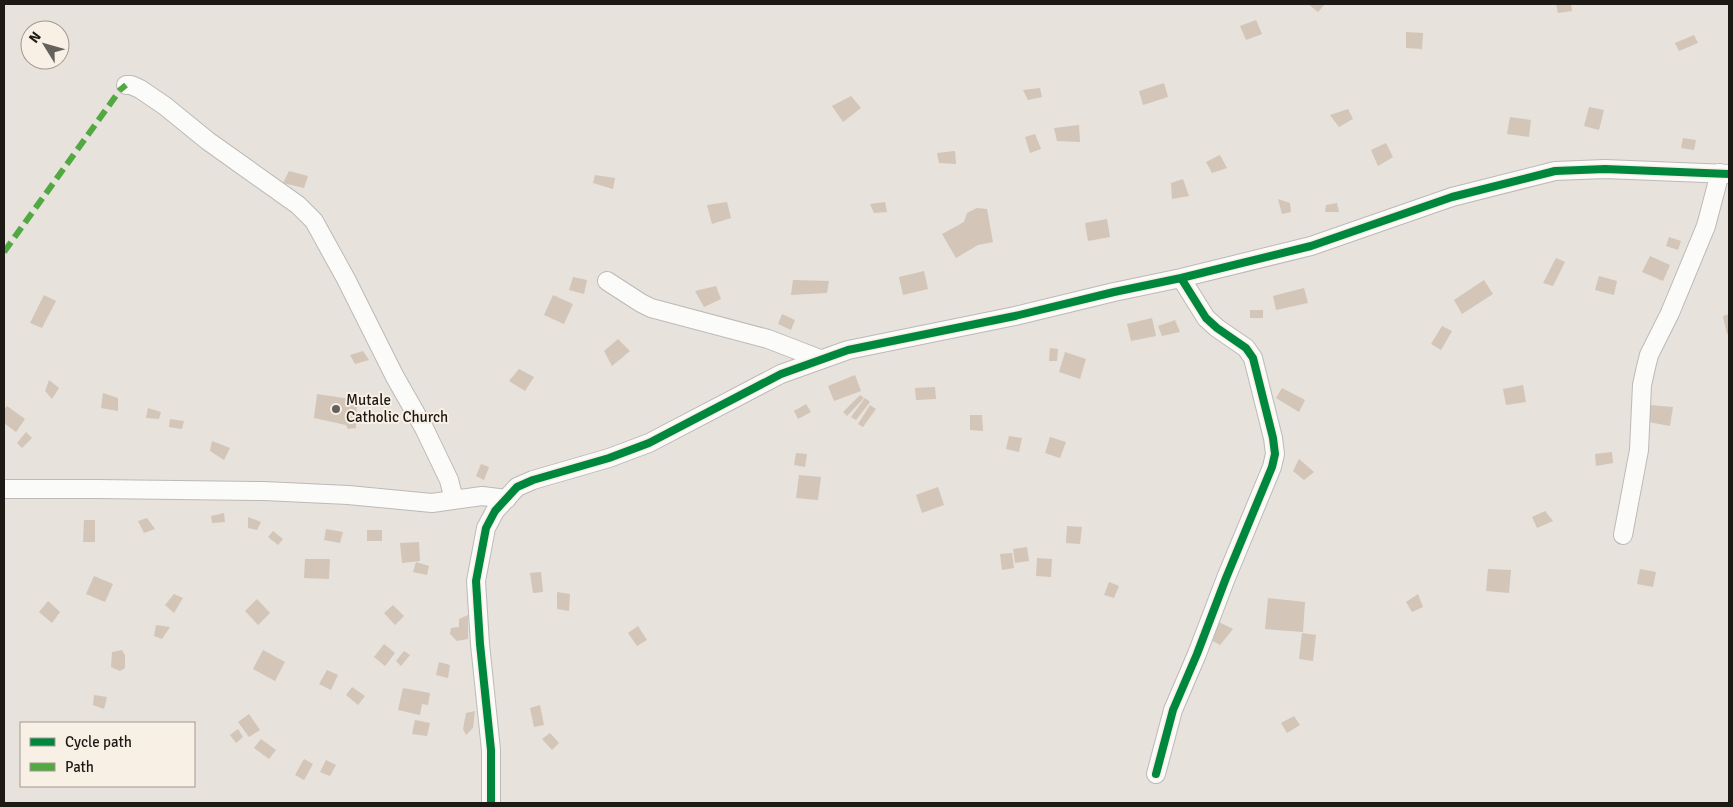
<svg xmlns="http://www.w3.org/2000/svg" width="1733" height="807" font-family="Signika,sans-serif">
  <style>
    .building { fill: #d3c5b7 }
    .lines { fill: none; stroke-linecap: round; stroke-linejoin: round }
    .minor-casing { stroke: #bdb9b6; stroke-width: 20 }
    .minor { stroke: #fbfbfa; stroke-width: 18 }
    .quiet { stroke: #52a942; stroke-width: 6; stroke-dasharray: 12 6; stroke-linecap: butt }
    .cycleway-casing { stroke: #f8efe5; stroke-width: 11 }
    .cycleway { stroke: #00873e; stroke-width: 8 }
    .poi-dot { fill: #64605b; stroke: #f8efe5; stroke-width: 2 }
    .labels { text-anchor: middle; dominant-baseline: central; stroke-width: 4; stroke-linejoin: round; paint-order: stroke }
    .poi-label { font-size: 15px; fill: #1d1a16; stroke: #f8efe5; text-anchor: start }
  </style>
  <rect width="100%" height="100%" fill="#e7e2dc"/>
  <!-- building -->
  <path class="building" d="M1308 4H1325L1318 12Z
    M1556 4H1571L1572 11 1558 13Z
    M1256 20 1262 34 1246 40 1240 26Z
    M1406 32 1423 33 1422 49 1406 48Z
    M1694 35 1698 43 1679 51 1675 43Z
    M1164 83 1168 97 1143 105 1139 91Z
    M1040 88 1042 97 1028 100 1023 90Z
    M851 96 861 108 843 122 832 106Z
    M1589 107 1604 110 1599 130 1584 126Z
    M1348 109 1353 119 1339 127 1330 115Z
    M1510 117 1531 120 1529 137 1507 134Z
    M1079 125 1080 142 1057 141 1054 128Z
    M1035 134 1041 149 1030 153 1025 137Z
    M1683 138 1696 140 1694 150 1681 148Z
    M1386 143 1393 157 1378 166 1371 150Z
    M955 151 956 164 939 163 937 153Z
    M1220 155 1227 168 1212 173 1206 162Z
    M289 171 308 176 304 188 283 183Z
    M595 175 615 178 613 189 593 183Z
    M1183 179 1189 196 1172 199 1171 183Z
    M1278 199 1290 203 1291 212 1282 214Z
    M727 202 731 218 712 224 707 205Z
    M885 202 887 212 874 213 870 204Z
    M1337 203 1339 212H1325L1326 205Z
    M977 208 987 209 993 242 978 245 956 258 942 234 964 222 967 213Z
    M1107 219 1110 237 1088 241 1085 223Z
    M1669 237 1681 241 1678 250 1666 246Z
    M1650 256 1670 265 1663 281 1642 272Z
    M1556 258 1565 262 1553 286 1543 283Z
    M924 271 928 289 903 295 899 277Z
    M1599 276 1617 281 1614 295 1595 290Z
    M573 277 587 280 584 294 569 290Z
    M793 280 829 281 827 293 791 295Z
    M1484 280 1493 294 1462 314 1454 300Z
    M716 286 721 299 704 307 695 291Z
    M1304 288 1308 303 1276 310 1273 296Z
    M44 295 56 301 42 328 30 323Z
    M553 295 573 304 564 324 544 315Z
    M1250 310H1263V318H1250Z
    M782 314 795 320 791 330 778 324Z
    M1729 314V333L1727 334 1723 316Z
    M1152 318 1156 336 1131 341 1127 324Z
    M1175 320 1180 332 1162 336 1158 326Z
    M1442 326 1452 331 1441 350 1431 344Z
    M618 339 630 351 612 366 604 351Z
    M1050 348 1058 349 1057 361H1049Z
    M363 351 369 360 355 364 350 355Z
    M1065 352 1086 359 1080 379 1059 372Z
    M519 369 534 377 525 391 509 381Z
    M855 375 861 391 834 401 828 386Z
    M49 380 59 388 52 399 45 391Z
    M1523 385 1526 402 1506 405 1503 389Z
    M935 387 936 399 916 400 915 388Z
    M1282 388 1305 400 1299 412 1276 398Z
    M103 393 118 398V411L101 408Z
    M317 394 357 400 356 428 348 429 346 425 314 418Z
    M860 395 864 398 847 416 843 412Z
    M865 398 870 402 856 420 851 417Z
    M806 404 811 412 798 419 794 411Z
    M870 405 876 409 863 427 858 424Z
    M1649 405 1673 407 1670 426 1648 422Z
    M7 406 25 419 16 432 4 423V410Z
    M148 408 161 412 159 419 146 418Z
    M970 415H982L983 431 970 430Z
    M170 419 184 421 182 429 169 427Z
    M26 432 32 438 22 448 17 443Z
    M1009 436 1022 438 1019 452 1006 449Z
    M1050 437 1066 442 1060 458 1045 453Z
    M212 441 230 448 224 460 210 451Z
    M1612 452 1613 463 1596 466 1595 454Z
    M796 453 807 454 805 467 794 465Z
    M1299 459 1314 472 1304 480 1293 471Z
    M481 464 489 467 484 480 476 476Z
    M799 475 821 477 818 500 796 498Z
    M938 487 944 505 922 513 916 495Z
    M1545 511 1553 521 1537 528 1532 517Z
    M224 513 225 522 212 523 211 516Z
    M248 517 261 522 257 530 248 528Z
    M147 518 155 529 144 533 138 521Z
    M84 520H95V542H83Z
    M1067 526 1082 527 1080 544 1066 543Z
    M326 529 343 532 340 543 324 540Z
    M367 530H382V541H367Z
    M273 531 283 539 278 545 268 537Z
    M419 542 420 561 402 563 400 543Z
    M1027 547 1029 561 1015 563 1013 549Z
    M1012 553 1014 568 1002 570 1000 554Z
    M1037 558 1052 559 1051 577 1036 576Z
    M305 559H330L329 579 304 578Z
    M416 562 429 566 427 575 413 572Z
    M1488 569 1511 570 1509 593 1486 591Z
    M1640 569 1656 572 1653 587 1637 584Z
    M541 572 543 592 533 593 530 573Z
    M94 576 113 584 105 602 86 594Z
    M1109 582 1119 586 1114 598 1104 595Z
    M557 592 570 594 569 611 557 609Z
    M174 594 183 598 174 613 165 605Z
    M1418 594 1423 607 1412 612 1406 602Z
    M1268 598 1305 602 1303 632 1265 629Z
    M257 599 270 613 258 625 245 611Z
    M48 601 60 612 52 623 39 612Z
    M393 605 404 616 395 625 384 613Z
    M468 615V639L457 641 450 634 451 628 459 627V619Z
    M1219 622 1233 629 1220 645 1209 639Z
    M156 625 170 627 162 639 154 636Z
    M638 626 647 640 637 646 628 633Z
    M1302 633 1316 635 1313 661 1299 659Z
    M384 644 395 653 385 666 374 657Z
    M122 650 125 655V668L120 671 111 667 112 652Z
    M263 650 285 662 275 681 253 669Z
    M404 651 410 655 401 666 396 661Z
    M439 662 450 665 448 678 436 675Z
    M327 670 338 675 331 690 319 684Z
    M352 687 365 696 358 705 346 695Z
    M403 688 430 693 428 705 422 704 420 715 398 710Z
    M94 695 107 697 104 709 93 705Z
    M540 705 544 725 534 727 530 708Z
    M475 711 473 728 466 735 463 729 466 713Z
    M249 714 260 730 249 737 238 722Z
    M1294 716 1300 725 1287 733 1281 723Z
    M415 720 430 723 427 736 412 734Z
    M238 729 243 737 236 743 230 735Z
    M550 733 559 743 552 750 542 739Z
    M261 739 276 750 269 759 254 748Z
    M304 759 313 764 304 780 295 775Z
    M326 760 336 765 330 776 320 772Z"/>
  <g class="lines">
    <!-- minor casing -->
    <g class="minor-casing">
      <path id="minor" d="M126 85H131L140 89 165 106 208 141 298 205 314 221 346 279 395 377 424 428 449 480 454 500
        M607 281 641 303 651 308 768 339 820 359
        M4 489H97L264 491 348 495 432 503 482 496 507 499
        M1623 535 1639 450 1642 385 1646 367 1649 355 1670 313 1706 226 1720 173
        M1156 774 1173 710 1197 654 1226 578 1272 467 1275 454 1273 438 1253 358 1246 348 1217 328 1206 318 1181 278
        M491 803V750L480 644 476 581 486 528 495 511 517 487 533 480 609 458 649 443 781 374 848 350 1015 316 1114 292 1181 278 1311 246 1452 197 1555 171 1605 169 1729 174"/>
    </g>
    <!-- minor -->
    <use href="#minor" class="minor"/>
    <!-- quiet -->
    <path class="quiet" d="M4 252 120 90 126 85"/>
    <!-- cycleway casing -->
    <g class="cycleway-casing">
      <path id="cycleway" d="M1156 774 1173 710 1197 654 1226 578 1272 467 1275 454 1273 438 1253 358 1246 348 1217 328 1206 318 1181 278
        M491 803V750L480 644 476 581 486 528 495 511 517 487 533 480 609 458 649 443 781 374 848 350 1015 316 1114 292 1181 278 1311 246 1452 197 1555 171 1605 169 1729 174"/>
    </g>
    <!-- cycleway -->
    <use href="#cycleway" class="cycleway"/>
  </g>
  <!-- markers -->
  <circle class="poi-dot" cx="336" cy="409" r="5"/>
  <g class="labels">
    <!-- poi labels -->
    <g class="poi-label">
      <text x="346" y="400">Mutale<tspan x="346" dy="17">Catholic Church</tspan></text>
    </g>
  </g>
  <!-- border -->
  <rect width="1733" height="807" fill="none" stroke="#1d1a16" stroke-width="10"/>
  <!-- legend -->
  <rect x="20" y="722" width="175" height="65" fill="#f8efe5" stroke="#a09a92"/>
  <rect x="30" y="738" width="25" height="8" fill="#00873e" stroke="#a09a92"/>
  <text x="65" y="747" font-size="15" fill="#1d1a16">Cycle path</text>
  <rect x="30" y="763" width="25" height="8" fill="#52a942" stroke="#a09a92"/>
  <text x="65" y="772" font-size="15" fill="#1d1a16">Path</text>
  <!-- north arrow -->
  <g transform="translate(45 45) rotate(307)"><circle r="24" fill="#f8efe5" stroke="#a09a92"/>
  <path d="M0-4L9 19L0 12L-9 19Z" fill="#64605b"/>
  <text y="-8" font-size="14" font-weight="bold" text-anchor="middle" fill="#1d1a16">N</text>
  </g>
</svg>
